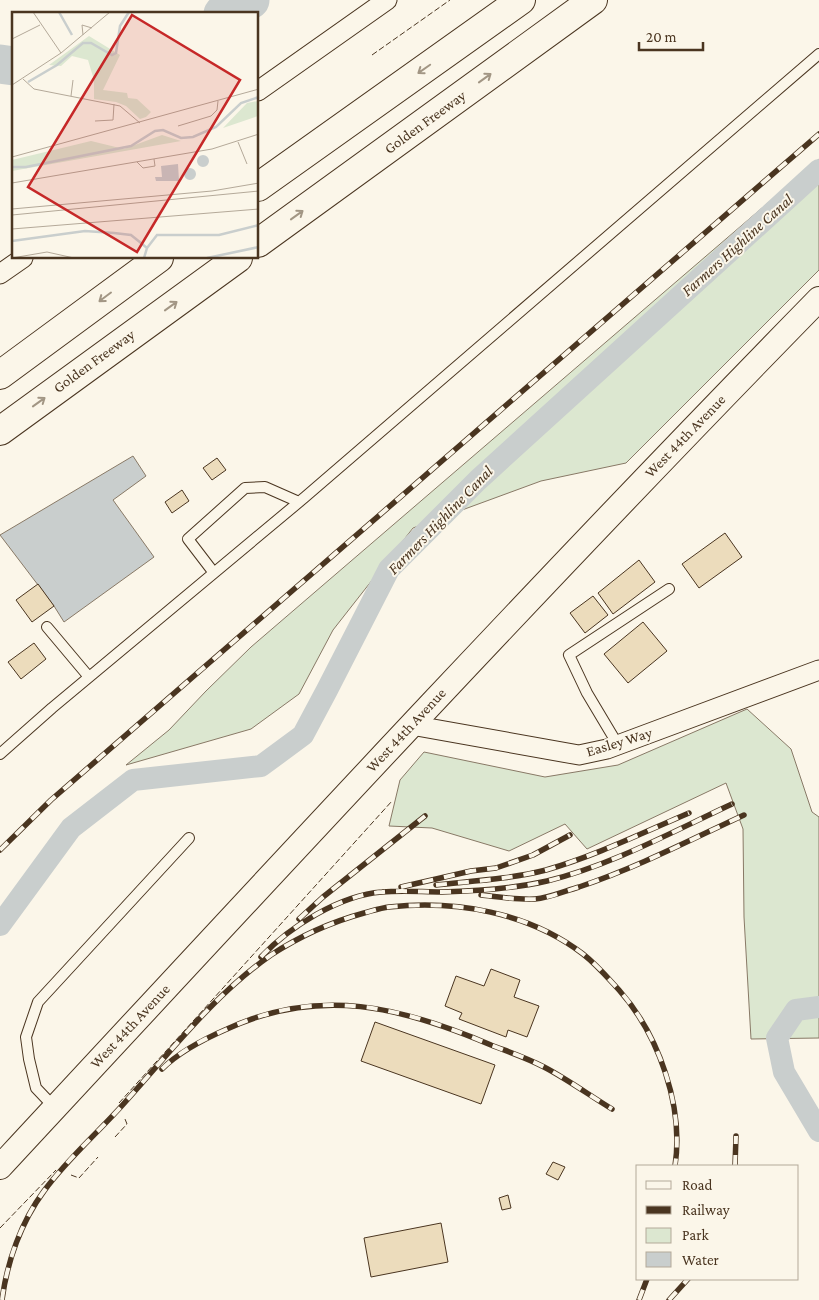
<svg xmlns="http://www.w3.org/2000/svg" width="819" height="1300" font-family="'Crimson Pro',serif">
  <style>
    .green { fill: #dce7d0; stroke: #887966 }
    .water { fill: #c9cecd; stroke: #887966 }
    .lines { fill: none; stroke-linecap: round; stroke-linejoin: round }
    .canal { stroke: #c9cecd; stroke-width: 22 }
    .river { stroke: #c9cecd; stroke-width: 39 }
    .building { fill: #ecdcbc; stroke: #4a3520 }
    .service-casing { stroke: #4a3520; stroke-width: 12 }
    .minor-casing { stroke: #4a3520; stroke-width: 21 }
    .tertiary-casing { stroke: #4a3520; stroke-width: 26 }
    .motorway-casing { stroke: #4a3520; stroke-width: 30 }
    .service { stroke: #fbf6e9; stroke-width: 10 }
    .minor { stroke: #fbf6e9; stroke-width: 19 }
    .tertiary { stroke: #fbf6e9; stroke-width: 24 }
    .motorway { stroke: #fbf6e9; stroke-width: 28 }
    .rail-casing { stroke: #4a3520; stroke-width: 5.5 }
    .rail { stroke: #fbf6e9; stroke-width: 4; stroke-dasharray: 11; stroke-linecap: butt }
    .fence { stroke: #4a3520; stroke-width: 1; stroke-dasharray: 6 2.5; stroke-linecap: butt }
    .oneway { stroke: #a29684 }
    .labels { text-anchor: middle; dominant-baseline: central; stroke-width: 4; stroke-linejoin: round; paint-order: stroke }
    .street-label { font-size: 15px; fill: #4a3520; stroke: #fbf6e9 }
    .water-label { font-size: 16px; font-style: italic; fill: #4a3520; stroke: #fbf6e9 }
    .inset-river { fill: none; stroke: #c9cecd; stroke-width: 2.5 }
    .inset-road { fill: none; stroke: #b4a999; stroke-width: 1 }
    .view { fill: #c62828; fill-opacity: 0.15; stroke: #c62828; stroke-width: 2.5 }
    .inset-edge { fill: none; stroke: #4a3520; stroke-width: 2.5 }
  </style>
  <rect width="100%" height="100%" fill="#fbf6e9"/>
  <!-- green -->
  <path class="green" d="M819 159V270L626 463 541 481 413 528 333 630 299 694 251 729 126 765 169 730 206 691 251 647Z
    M747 709 791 749 812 812 819 817V1038L751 1039 744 917 743 829 726 783 587 849 565 824 509 851 432 828 389 826 400 780 424 752 545 777 618 765Z"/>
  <!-- water -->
  <path class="water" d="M133 456 146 476 113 500 154 557 64 622 54 606 0 535Z"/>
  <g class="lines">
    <!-- canal -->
    <path class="canal" d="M0 925 71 828 133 780 261 766 303 735 327 690 389 569 478 480 819 170
      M819 1007 796 1010 777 1038 784 1072 819 1131"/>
    <!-- river -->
    <path class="river" d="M223 14 250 0
      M0 64 14 66"/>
  </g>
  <!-- building -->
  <path class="building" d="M217 458 226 470 212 480 203 468Z
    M182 490 189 501 172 513 165 502Z
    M725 533 742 557 699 588 682 564Z
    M639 560 655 582 613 614 598 593Z
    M38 584 54 606 32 622 16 600Z
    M593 596 608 615 585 633 570 613Z
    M643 622 667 651 628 683 604 654Z
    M34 643 46 659 21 679 8 662Z
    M491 969 520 980 514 997 539 1006 527 1037 508 1030 506 1037 459 1019 462 1013 445 1006 456 976 484 986Z
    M375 1022 495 1065 481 1104 361 1061Z
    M553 1162 565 1167 558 1180 546 1174Z
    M508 1195 511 1208 502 1210 499 1198Z
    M441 1223 448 1262 371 1277 364 1238Z"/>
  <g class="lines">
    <!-- service casing -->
    <g class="service-casing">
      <path id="service" d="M214 573 188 539 245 488 265 487 299 502
        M47 627 89 677
        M618 745 587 693 569 655 669 589
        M0 754 52 708 305 497 819 54
        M55 1108 36 1088 29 1059 26 1037 38 1002 189 838"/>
    </g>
    <!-- minor casing -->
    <g class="minor-casing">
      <path id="minor" d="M258 91 387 0
        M0 274 23 258
        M411 725 579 755 607 749 819 670"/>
    </g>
    <!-- tertiary casing -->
    <g class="tertiary-casing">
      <path id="tertiary" d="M0 1167C271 875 541 583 819 299"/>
    </g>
    <!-- motorway casing -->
    <g class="motorway-casing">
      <path id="motorway" d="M258 187 521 0
        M258 243 593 0
        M0 375 159 258
        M0 431 238 258"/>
    </g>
    <!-- service -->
    <use href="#service" class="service"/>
    <!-- minor -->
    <use href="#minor" class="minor"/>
    <!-- tertiary -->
    <use href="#tertiary" class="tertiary"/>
    <!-- motorway -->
    <use href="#motorway" class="motorway"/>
    <!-- rail casing -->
    <g class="rail-casing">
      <path id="rail" d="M0 850 51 800 819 134
        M436 885C473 881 511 879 546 870 595 856 642 833 689 813
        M401 887 471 871 496 868 533 855 570 835
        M481 895C499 897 517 900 535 899 549 898 565 891 579 887 636 868 690 840 744 815
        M299 919 323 897 425 816
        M261 957C289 927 340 895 382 892 402 890 422 892 442 892 478 891 512 889 547 881 612 865 672 832 732 804
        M162 1069C180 1051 204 1039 227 1029 320 986 402 1007 491 1045 509 1052 527 1058 544 1067 567 1079 589 1095 612 1109
        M735 1166 736 1136
        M2 1300C7 1262 21 1222 44 1191 68 1158 100 1131 127 1100 172 1050 215 994 271 955 300 936 331 922 364 913 372 911 380 908 389 907 456 900 528 912 583 954 597 965 608 978 619 990 659 1035 684 1107 675 1166
        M639 1300 647 1279
        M669 1300 688 1279"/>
    </g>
    <!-- rail -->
    <use href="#rail" class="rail"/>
    <!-- fence -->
    <path class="fence" d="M372 55 450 0
      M119 1103 392 801
      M115 1137 127 1124 125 1119
      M71 1175 79 1178 98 1157
      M0 1228 56 1170"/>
  </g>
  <!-- one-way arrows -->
  <defs><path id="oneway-shaft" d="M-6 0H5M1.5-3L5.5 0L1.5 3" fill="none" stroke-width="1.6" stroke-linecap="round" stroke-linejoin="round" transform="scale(1.25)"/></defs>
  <g class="oneway">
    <use href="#oneway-shaft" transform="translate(424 69) rotate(145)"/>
    <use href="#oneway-shaft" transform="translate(485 78) rotate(-36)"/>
    <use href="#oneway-shaft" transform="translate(297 215) rotate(-36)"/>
    <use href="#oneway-shaft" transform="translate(105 297) rotate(143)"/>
    <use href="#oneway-shaft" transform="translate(171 306) rotate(-36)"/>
    <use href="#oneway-shaft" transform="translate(39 402) rotate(-36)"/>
  </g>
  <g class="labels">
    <!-- street labels -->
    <g class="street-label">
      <text transform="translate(425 122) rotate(-36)">Golden Freeway</text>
      <text transform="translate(94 361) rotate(-36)">Golden Freeway</text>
      <text transform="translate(685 436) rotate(-46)">West 44th Avenue</text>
      <text transform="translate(406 730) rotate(-47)">West 44th Avenue</text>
      <text transform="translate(619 742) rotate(-17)">Easley Way</text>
      <text transform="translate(130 1026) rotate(-47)">West 44th Avenue</text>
    </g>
    <!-- water labels -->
    <g class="water-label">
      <text transform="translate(737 245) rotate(-42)">Farmers Highline Canal</text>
      <text transform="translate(440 520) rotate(-46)">Farmers Highline Canal</text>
    </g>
  </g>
  <!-- overview -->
  <g transform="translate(12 12)">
    <rect width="246" height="246" fill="#fbf6e9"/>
    <path d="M77 24 108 43 91 78 115 81 116 86 125 87 139 100 134 105 128 107 114 94 104 90 82 87V68L76 48 60 44 49 54 37 53ZM246 89V104L211 116 235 91ZM150 123 169 129 0 159V148L79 129 112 137Z" fill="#dce7d0"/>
    <path d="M185 149a6 6 0 1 1 12 0a6 6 0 1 1-12 0ZM166 152 167 169H144L143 165H150L149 154ZM172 162a6 6 0 1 1 12 0a6 6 0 1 1-12 0Z" fill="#c9cecd"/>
    <path class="inset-river" d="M47 0 60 23M16 70 45 53 71 31H79L100 43 104 41 108 14 117 0M0 155H14L119 134 143 119 151 118 169 126 181 125 204 115 229 91 247 85M0 229 73 219 102 221 119 223 129 231 135 236 132 246M135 236 145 223H207L247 213M195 246 247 235"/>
    <path class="inset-road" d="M21 0 49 41M71 23 70 13 80 16M0 27 28 13M11 67 22 77 108 94 128 111M0 73 49 41 98 0M59 84 61 68M83 109 101 108 102 92M166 114 199 104 205 98 206 89M226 130 235 152M0 145 247 77M125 150 131 156 143 154 142 147M0 171 200 137 247 122M0 197 200 179 247 171M0 203 247 179M0 217 247 197M0 246 35 240 62 246"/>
    <path class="view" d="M120 3 228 68 125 240 16 175Z"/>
    <rect width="246" height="246" class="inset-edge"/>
  </g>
  <!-- legend -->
  <rect x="636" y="1165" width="162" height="115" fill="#fbf6e9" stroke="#b4a999"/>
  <rect x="646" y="1181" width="25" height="8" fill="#fbf6e9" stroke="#b4a999"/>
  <text x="682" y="1190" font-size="15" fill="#4a3520">Road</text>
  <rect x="646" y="1206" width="25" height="8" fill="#4a3520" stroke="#b4a999"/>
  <text x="682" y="1215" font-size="15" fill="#4a3520">Railway</text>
  <rect x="646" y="1228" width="25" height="15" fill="#dce7d0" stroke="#b4a999"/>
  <text x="682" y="1240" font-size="15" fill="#4a3520">Park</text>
  <rect x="646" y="1252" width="25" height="15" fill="#c9cecd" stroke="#b4a999"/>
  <text x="682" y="1265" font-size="15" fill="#4a3520">Water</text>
  <!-- scale -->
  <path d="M639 42v8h64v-8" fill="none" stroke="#4a3520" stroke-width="2.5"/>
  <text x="646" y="42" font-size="15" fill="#4a3520" stroke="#fbf6e9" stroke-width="4" paint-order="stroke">20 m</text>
</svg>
